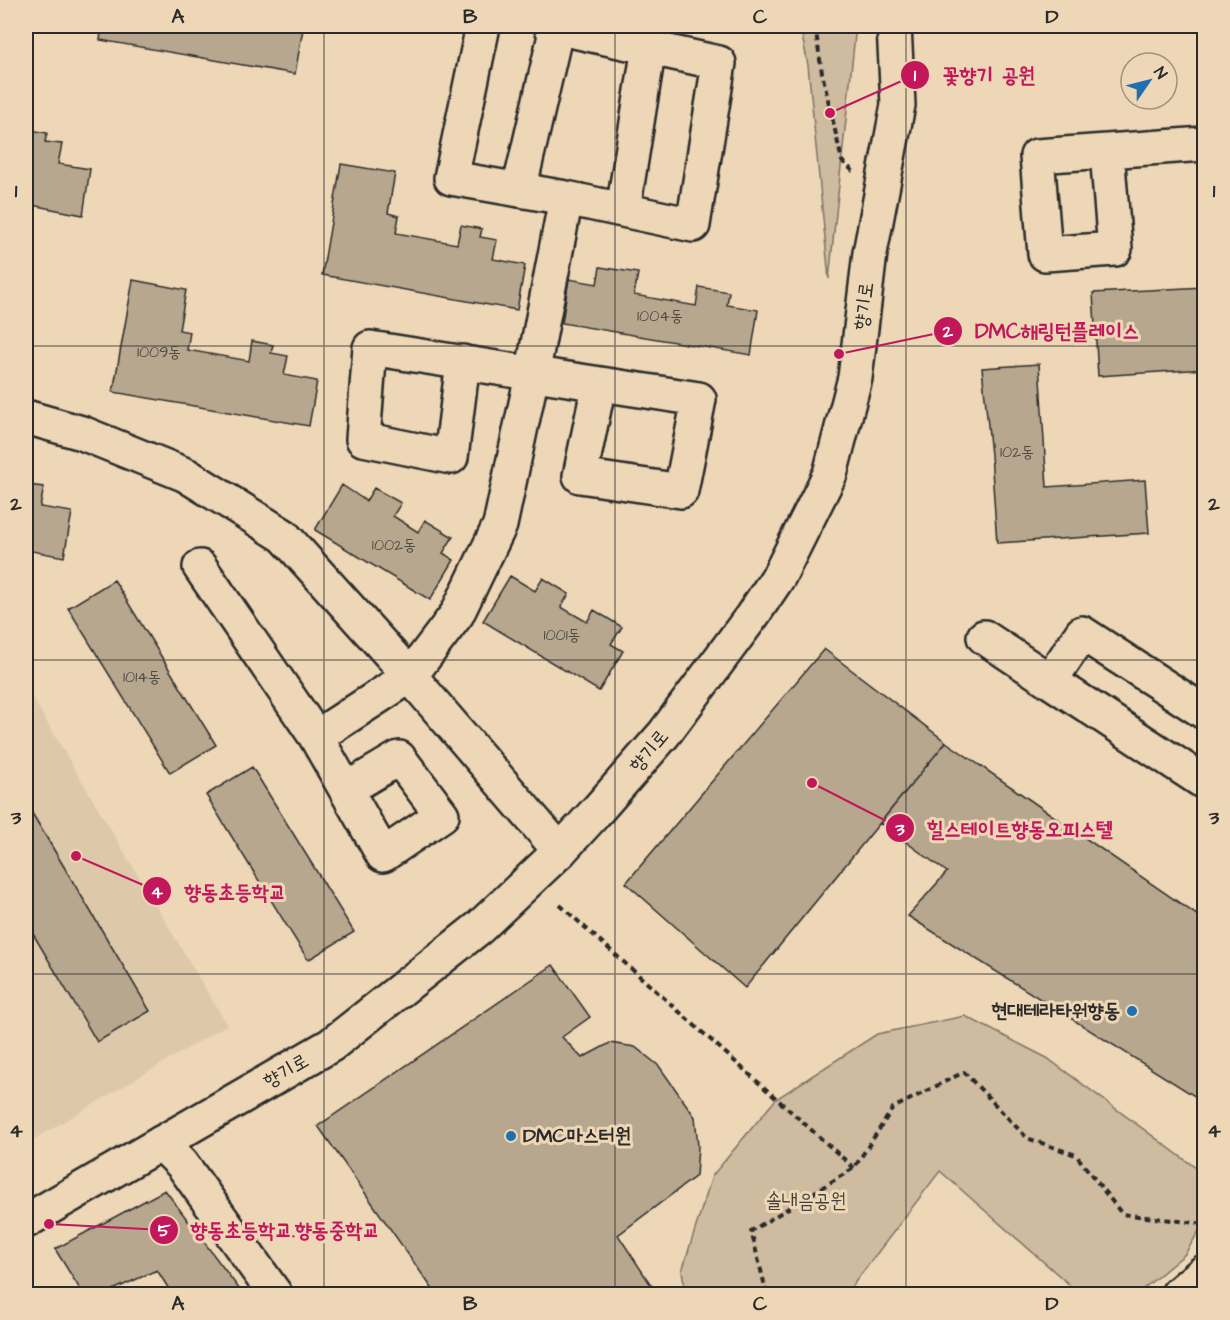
<svg xmlns="http://www.w3.org/2000/svg" width="1230" height="1320" font-family="'Architects Daughter','Poor Story',sans-serif">
  <style>
    .built { fill: #ddc9aa }
    .green { fill: #cebba0; stroke: #7c7366; stroke-width: 1.5 }
    .building { fill: #b7a78f; stroke: #2b2b2b; stroke-width: 1.5 }
    .lines { fill: none; stroke-linecap: round; stroke-linejoin: round }
    .minor-casing { stroke: #2b2b2b; stroke-width: 38 }
    .major-casing { stroke: #2b2b2b; stroke-width: 38 }
    .path { stroke: #2b2b2b; stroke-width: 4; stroke-dasharray: 6 4.5; stroke-linecap: butt }
    .minor { stroke: #edd7b6; stroke-width: 33 }
    .major { stroke: #edd7b6; stroke-width: 33 }
    .grid { fill: none; stroke: #2b2b2b; stroke-width: 1.5; stroke-opacity: 0.55 }
    .poi-dot { fill: #1f6fb2; stroke: #edd7b6; stroke-width: 2 }
    .labels { text-anchor: middle; dominant-baseline: central; stroke-width: 6; stroke-linejoin: round; paint-order: stroke }
    .number-label { font-size: 16px; fill: #4e4a44 }
    .street-label { font-size: 20px; fill: #2b2b2b; stroke: #edd7b6 }
    .poi-label { font-size: 20px; font-weight: bold; fill: #2b2b2b; stroke: #edd7b6; text-anchor: end }
    .park-label { font-size: 20px; fill: #43413d; stroke: #edd7b6 }
    .leader { fill: none; stroke: #c2185b; stroke-width: 2 }
    .callout-dot { fill: #c2185b; stroke: #edd7b6; stroke-width: 2 }
    .mark-label { font-size: 18px; text-anchor: middle; font-weight: bold; fill: #fff }
    .callout-label { font-size: 21px; text-anchor: middle; font-weight: bold; fill: #c2185b; stroke: #edd7b6; stroke-width: 6; stroke-linejoin: round; paint-order: stroke }
    .neatline { fill: none; stroke: #2b2b2b; stroke-width: 2 }
    .grid-label { font-size: 20px; text-anchor: middle; font-weight: bold; fill: #2b2b2b }
  </style>
  <rect width="100%" height="100%" fill="#edd7b6"/>
  <filter id="ink" filterUnits="userSpaceOnUse"><feTurbulence type="fractalNoise" baseFrequency=".0167" numOctaves="2"/><feDisplacementMap in="SourceGraphic" scale="12" xChannelSelector="R" yChannelSelector="G"/><feConvolveMatrix kernelMatrix="1 2 1 2 8 2 1 2 1" color-interpolation-filters="sRGB"/></filter>
  <g filter="url(#ink)">
    <!-- built -->
    <path class="built" d="M26 687 227 1025 26 1144Z"/>
    <!-- green -->
    <path class="green" d="M800 26H854L855 35 829 279 808 65Z
      M965 1016 1047 1058 1204 1174V1223L1185 1254 1137 1294H1080L940 1171 846 1294H686L682 1271 712 1176 776 1099 877 1034Z"/>
    <!-- building -->
    <path class="building" d="M102 26H282L303 29 295 74 100 40Z
      M26 129 47 133 45 142 62 144 58 164 90 169 83 215 26 204Z
      M341 164 395 173 388 213 399 216 396 233 457 244 461 225 482 229 480 237 497 240 493 259 525 265 517 310 322 275Z
      M600 267 638 273 634 295 696 306 699 287 729 292 727 305 758 310 751 355 562 323 569 279 597 284Z
      M133 280 186 290 179 330 190 332 187 350 249 361 252 341 273 345 271 353 288 356 284 375 317 381 309 426 113 392Z
      M1204 287V369L1098 376 1093 293Z
      M1039 364 1047 487 1145 480 1149 533 997 543 991 455 982 368Z
      M26 476H29L27 485 44 487 40 507 72 512 64 557 26 550Z
      M342 485 366 501 374 488 401 503 393 516 418 532 425 520 453 537 443 553 454 560 430 600 315 530Z
      M510 576 535 591 543 578 569 594 561 607 587 622 594 610 622 627 611 644 623 651 599 691 483 621Z
      M114 580 216 745 170 773 68 608Z
      M824 649 946 742 745 988 626 883Z
      M946 742 1204 920V1102L908 916 947 872 880 823Z
      M252 767 354 932 308 960 206 795Z
      M26 803 150 1011 97 1042 26 922Z
      M553 965 590 1017 562 1037 582 1058 610 1043 635 1047 659 1066 695 1117 698 1146 696 1176 618 1235 657 1294H436L318 1126Z
      M165 1190 243 1294H172L157 1270 104 1294H83L55 1249Z"/>
    <g class="lines">
      <!-- minor casing -->
      <g class="minor-casing">
        <path id="minor" d="M483 26 451 178 566 198 693 225 719 63 551 26
          M1107 152 1115 249 1045 254 1037 156 1204 144
          M519 190 557 27
          M623 210 649 47
          M463 362 451 457 363 439 370 348C480 365 589 383 699 399L681 491 580 476 599 385
          M26 417 82 433 186 475 284 536 410 676 560 851
          M200 567 316 737 383 855 442 815 399 758 347 789
          M984 637 1050 681 1082 633 1204 712
          M1050 681 1204 782
          M316 737 410 676 457 614 500 525 532 375 566 198
          M161 1143 182 1164 275 1294
          M1178 1294 1204 1272"/>
      </g>
      <!-- major casing -->
      <g class="major-casing">
        <path id="major" d="M26 1221 331 1045 480 927 560 851 594 814 664 734 752 616 779 576 830 474 855 378 870 253 898 105 894 26"/>
      </g>
      <!-- path -->
      <path class="path" d="M815 26 822 73 842 161 854 172
        M560 905 854 1168
        M767 1294 751 1231 854 1168 893 1108 964 1072 1027 1138 1076 1155 1122 1214 1204 1224"/>
      <!-- minor -->
      <use href="#minor" class="minor"/>
      <!-- major -->
      <use href="#major" class="major"/>
    </g>
  </g>
  <!-- grid -->
  <path class="grid" d="M324 26V1294M615 26V1294M906 26V1294M26 346H1204M26 660H1204M26 974H1204"/>
  <!-- markers -->
  <g class="poi-dot">
    <circle cx="1132" cy="1011" r="6"/>
    <circle cx="511" cy="1136" r="6"/>
  </g>
  <g class="labels">
    <!-- number labels -->
    <g class="number-label">
      <text x="660" y="316">1004동</text>
      <text x="159" y="352">1009동</text>
      <text x="1017" y="452">102동</text>
      <text x="394" y="545">1002동</text>
      <text x="562" y="635">1001동</text>
      <text x="142" y="677">1014동</text>
    </g>
    <!-- street labels -->
    <g class="street-label">
      <text transform="translate(864 306) rotate(-83)">향기로</text>
      <text transform="translate(649 751) rotate(-50)">향기로</text>
      <text transform="translate(286 1071) rotate(-30)">향기로</text>
    </g>
    <!-- poi labels -->
    <g class="poi-label">
      <text x="1120" y="1011">현대테라타워향동</text>
      <text x="523" y="1136" text-anchor="start">DMC마스터원</text>
    </g>
    <!-- park labels -->
    <g class="park-label">
      <text x="806" y="1201">솔내음공원</text>
    </g>
  </g>
  <!-- callouts -->
  <path class="leader" d="M830 113L915 75M839 354L948 331M812 783L900 828M76 856L157 891M49 1224L164 1230"/>
  <g class="callout-dot">
    <circle cx="830" cy="113" r="6"/>
    <circle cx="839" cy="354" r="6"/>
    <circle cx="812" cy="783" r="6"/>
    <circle cx="76" cy="856" r="6"/>
    <circle cx="49" cy="1224" r="6"/>
    <circle cx="915" cy="75" r="15"/>
    <circle cx="948" cy="331" r="15"/>
    <circle cx="900" cy="828" r="15"/>
    <circle cx="157" cy="891" r="15"/>
    <circle cx="164" cy="1230" r="15"/>
  </g>
  <g class="mark-label">
    <text x="915" y="81">1</text>
    <text x="948" y="337">2</text>
    <text x="900" y="835">3</text>
    <text x="157" y="898">4</text>
    <text x="164" y="1236">5</text>
  </g>
  <g class="callout-label">
    <text x="989" y="82">꽃향기 공원</text>
    <text x="1057" y="338">DMC해링턴플레이스</text>
    <text x="1020" y="836">힐스테이트향동오피스텔</text>
    <text x="235" y="899">향동초등학교</text>
    <text x="285" y="1237">향동초등학교.향동중학교</text>
  </g>
  <!-- margin -->
  <rect width="1230" height="1320" fill="none" stroke="#edd7b6" stroke-width="66"/>
  <!-- north arrow -->
  <g transform="translate(1149 81) rotate(55)"><circle r="28" fill="#edd7b6" stroke="#9f927e" stroke-width="1.5"/>
  <path d="M0-4.5L10 22L0 15L-10 22Z" fill="#1f6fb2"/>
  <text y="-9" font-size="16" font-weight="bold" text-anchor="middle" fill="#2b2b2b">N</text>
  </g>
  <rect x="33" y="33" width="1164" height="1254" class="neatline"/>
  <g class="grid-label">
    <text x="178" y="23">A</text>
    <text x="470" y="23">B</text>
    <text x="760" y="23">C</text>
    <text x="1052" y="23">D</text>
    <text x="16" y="197">1</text>
    <text x="1214" y="197">1</text>
    <text x="16" y="510">2</text>
    <text x="1214" y="510">2</text>
    <text x="16" y="824">3</text>
    <text x="1214" y="824">3</text>
    <text x="16" y="1137">4</text>
    <text x="1214" y="1137">4</text>
    <text x="178" y="1310">A</text>
    <text x="470" y="1310">B</text>
    <text x="760" y="1310">C</text>
    <text x="1052" y="1310">D</text>
  </g>
</svg>
